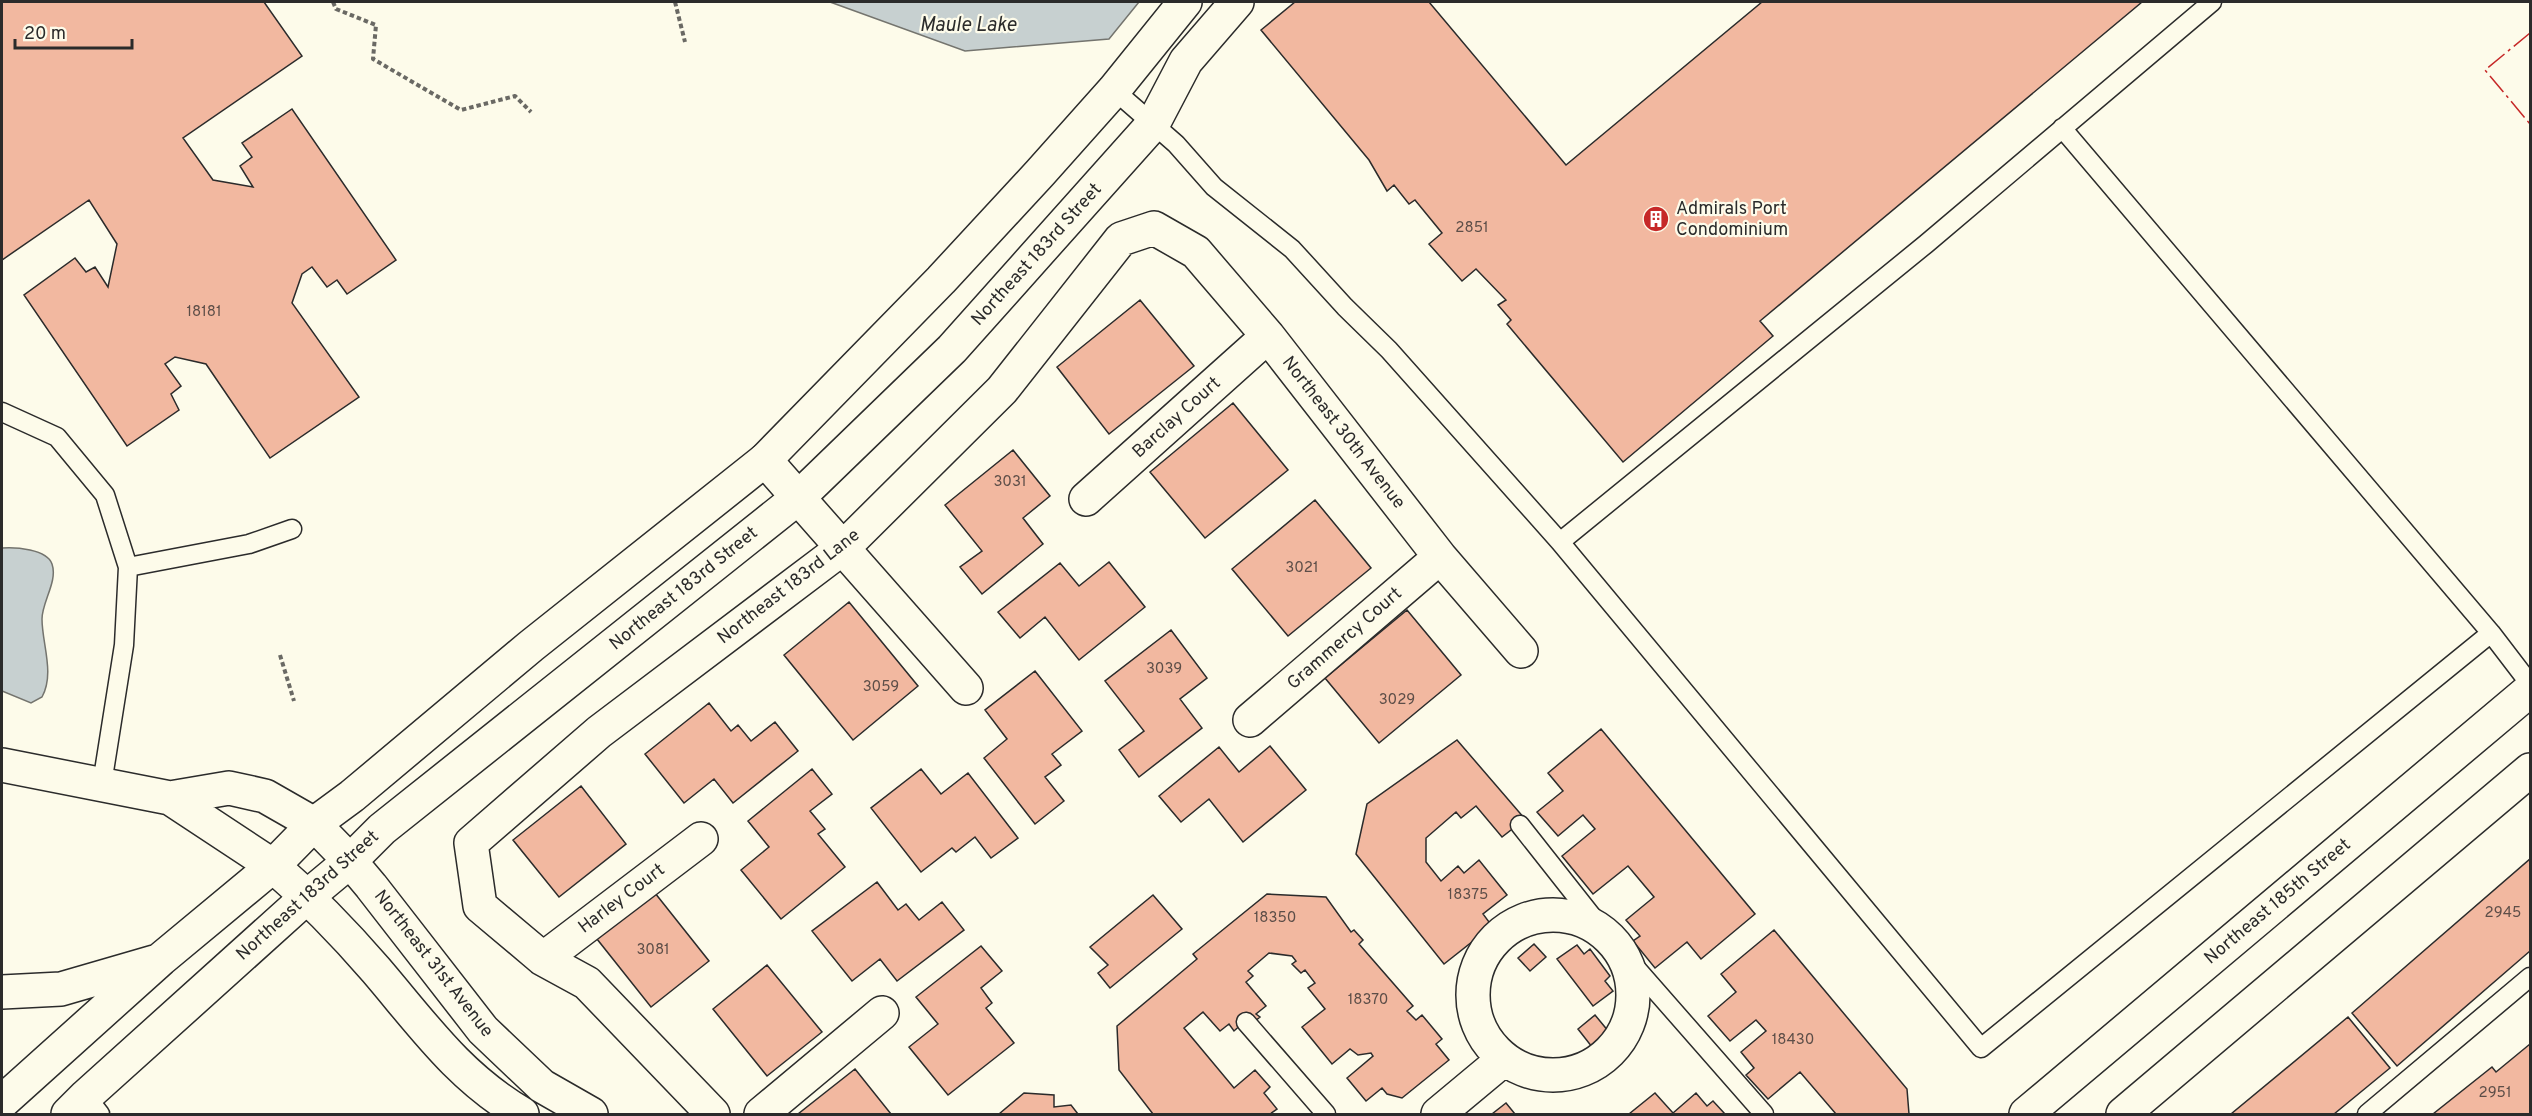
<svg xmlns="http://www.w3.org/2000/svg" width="2532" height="1116" font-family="Overpass,sans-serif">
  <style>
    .water { fill: #c7d0d0; stroke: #74746e; stroke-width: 1.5 }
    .building { fill: #f2b8a0; stroke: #2b2b2b; stroke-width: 1.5 }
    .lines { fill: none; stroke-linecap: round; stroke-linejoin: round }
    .service-casing { stroke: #2b2b2b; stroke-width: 21 }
    .minor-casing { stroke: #2b2b2b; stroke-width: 36 }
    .tertiary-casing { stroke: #2b2b2b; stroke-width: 36 }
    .path { stroke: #6a6964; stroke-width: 4; stroke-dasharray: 4.5 3; stroke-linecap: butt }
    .service { stroke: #fdfbea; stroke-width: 18 }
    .minor { stroke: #fdfbea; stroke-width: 33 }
    .tertiary { stroke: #fdfbea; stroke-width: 33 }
    .power { stroke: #c62828; stroke-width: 1.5; stroke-dasharray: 21 4.5 3 4.5; stroke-linecap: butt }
    .labels { text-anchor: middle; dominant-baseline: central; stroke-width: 4.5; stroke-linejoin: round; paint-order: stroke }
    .number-label { font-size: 15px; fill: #5d4e48 }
    .poi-label { font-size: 18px; fill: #2b2b2b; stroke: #fdfbea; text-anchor: start }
    .street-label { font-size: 18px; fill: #2b2b2b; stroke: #fdfbea }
    .water-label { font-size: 20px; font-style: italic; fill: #2b2b2b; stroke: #fdfbea }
  </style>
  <rect width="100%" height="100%" fill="#fdfbea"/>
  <!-- water -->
  <path class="water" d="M830 2H1139L1109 39 965 51Z
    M2 548C15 547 47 549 52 564 58 581 42 602 42 619 42 644 55 673 42 697L31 703 2 691Z"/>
  <!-- building -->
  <path class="building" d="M2 2H264L302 56 183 138 213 180 253 187 240 166 252 157 242 143 292 109 396 260 347 294 337 280 327 287 312 267 302 274 292 303 359 397 270 458 206 364 175 357 165 364 181 386 171 394 179 410 127 446 24 295 75 258 86 272 95 267 108 287 117 244 89 200 2 260Z
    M1295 2H1429L1566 165 1762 2H2142L1760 321 1773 336 1623 462 1507 324 1511 320 1498 305 1506 300 1476 269 1462 281 1429 244 1442 233 1415 200 1409 204 1394 185 1387 191 1369 160 1261 30Z
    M1140 300 1194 366 1109 434 1057 367Z
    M1233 403 1288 470 1205 538 1150 472Z
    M1013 450 1050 496 1023 518 1043 544 982 594 960 567 982 551 945 505Z
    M1315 500 1371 568 1288 636 1232 569Z
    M1109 562 1145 607 1079 660 1045 617 1020 638 998 612 1060 563 1079 586Z
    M849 602 918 686 853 740 784 655Z
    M1407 610 1461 675 1379 743 1325 678Z
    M1171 630 1207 678 1180 699 1202 728 1139 777 1119 750 1144 731 1105 681Z
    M1035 671 1082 731 1052 754 1061 765 1045 777 1064 801 1035 824 984 758 1007 739 985 710Z
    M709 703 731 731 738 725 751 741 775 722 798 751 733 803 714 779 684 803 645 754Z
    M1601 729 1755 914 1701 959 1687 942 1655 968 1633 941 1640 936 1626 920 1654 897 1628 866 1593 894 1562 856 1595 829 1583 815 1558 836 1537 812 1563 791 1548 773Z
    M1457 740 1525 819 1502 837 1476 806 1461 818 1456 812 1426 838V862L1441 881 1458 866 1464 873 1479 860 1507 895 1483 914 1492 926 1444 964 1356 854 1367 804Z
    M1270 746 1306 790 1243 842 1209 799 1181 822 1159 796 1219 747 1239 772Z
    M812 769 832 794 810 811 825 829 818 834 845 867 781 919 741 870 769 847 748 821Z
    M921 769 941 794 968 773 1018 838 991 858 975 837 956 852 952 848 921 872 871 808Z
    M581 786 626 844 559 897 513 840Z
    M2530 859V951L2397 1066 2352 1013Z
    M877 882 898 910 906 904 919 920 942 902 964 930 897 981 880 959 852 981 812 931Z
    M655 893 709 961 651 1007 597 939Z
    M1267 894 1326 897 1351 932 1354 930 1363 940 1359 944 1413 1006 1407 1011 1416 1020 1422 1015 1442 1039 1436 1044 1449 1060 1402 1098 1387 1094 1382 1088 1366 1101 1347 1078 1373 1056 1371 1053 1358 1055 1350 1049 1332 1064 1302 1027 1325 1009 1308 988 1315 983 1305 970 1301 973 1292 964 1296 961 1292 956 1269 953 1248 971 1253 976 1246 982 1266 1006 1256 1014 1260 1017 1249 1026 1245 1021 1234 1031 1229 1024 1220 1031 1203 1012 1184 1028 1234 1088 1255 1070 1270 1087 1264 1093 1277 1109 1270 1114H1153L1119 1070 1117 1026 1197 959 1193 954Z
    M1153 895 1182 929 1110 988 1098 973 1108 965 1090 947Z
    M1774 930 1907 1089 1909 1114H1836L1800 1072 1768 1099 1746 1075 1754 1068 1741 1052 1766 1031 1756 1020 1730 1041 1708 1016 1736 992 1721 974Z
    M1534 944 1546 957 1530 971 1518 958Z
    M1577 945 1584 954 1590 949 1610 976 1605 981 1613 991 1593 1006 1557 959Z
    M981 946 1002 971 981 988 992 1003 986 1008 1014 1043 948 1095 909 1047 938 1024 916 997Z
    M767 965 822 1032 767 1076 713 1009Z
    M1595 1015 1609 1032 1592 1047 1578 1029Z
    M2348 1017 2390 1068 2334 1114H2231Z
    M2530 1044V1114H2433L2492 1067 2496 1072Z
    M855 1069 891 1114H798Z
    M1024 1093 1054 1095V1107L1071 1105 1078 1114H999Z
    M1655 1093 1673 1113 1696 1093 1707 1106 1713 1101 1725 1114H1629Z
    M1506 1103 1515 1114H1492Z"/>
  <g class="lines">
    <!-- service casing -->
    <g class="service-casing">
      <path id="service" d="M1114 90 1176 144 1214 187 1292 249 1345 307 1389 350 1560 542 1926 244 2212 2
        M2 412 57 437 105 495 128 567 124 645 102 784
        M1560 542 1981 1048 2491 633 2062 128
        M128 567 249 544 292 529
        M2491 633 2530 684
        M1520 825 1606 934
        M1621 951 1764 1114
        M1246 1022 1326 1114
        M86 1096 100 1114
        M2367 1114 2530 977"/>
    </g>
    <!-- minor casing -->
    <g class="minor-casing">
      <path id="minor" d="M765 460 966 688
        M1086 499 1268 336
        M1250 720 1440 557
        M2 765 170 798 273 866
        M1473 995a80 80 0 1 1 160 0a80 80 0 1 1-160 0Z
        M543 959 701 839
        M2 992 61 989 154 962
        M2 1102 161 959 273 866 314 824 265 796 229 788 170 798
        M68 1114 86 1096 308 896 350 861
        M713 1114 587 983 543 959 480 906 471 843 599 732 844 547 1002 390 1121 239 1154 228 1196 252 1268 336 1440 557 1521 651
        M761 1114 882 1013
        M1438 1114 1504 1059"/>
    </g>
    <!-- tertiary casing -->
    <g class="tertiary-casing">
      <path id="tertiary" d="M350 861 382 829 799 497 952 349 1153 124 1186 61 1237 2
        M273 866C310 898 344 933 376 970 423 1025 458 1076 522 1114
        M591 1114 542 1086 483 1030 371 886 350 861 314 824 352 796 531 646 765 460 941 280 1040 173 1114 90 1185 2
        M2026 1114 2530 690
        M2123 1114 2530 770"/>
    </g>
    <!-- path -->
    <path class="path" d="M333 2 336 9 376 25 373 59 461 110 515 96 531 112
      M675 2 685 42
      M280 655 294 701"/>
    <!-- service -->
    <use href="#service" class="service"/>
    <!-- minor -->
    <use href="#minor" class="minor"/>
    <!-- tertiary -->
    <use href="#tertiary" class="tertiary"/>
    <!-- power -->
    <path class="power" d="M2530 33 2485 70 2530 124"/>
  </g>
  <!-- icons -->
  <defs>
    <g id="building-disc" transform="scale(1.35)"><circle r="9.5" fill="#c62828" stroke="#fdfbea"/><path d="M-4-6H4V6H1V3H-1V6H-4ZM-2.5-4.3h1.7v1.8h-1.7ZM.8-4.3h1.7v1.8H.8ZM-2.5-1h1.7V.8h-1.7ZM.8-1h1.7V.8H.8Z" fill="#fff"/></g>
  </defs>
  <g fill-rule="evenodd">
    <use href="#building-disc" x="1656" y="219"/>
  </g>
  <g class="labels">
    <!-- number labels -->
    <g class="number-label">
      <text x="1472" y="228">2851</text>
      <text x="204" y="312">18181</text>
      <text x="1010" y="482">3031</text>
      <text x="1302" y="568">3021</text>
      <text x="1164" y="669">3039</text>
      <text x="881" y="687">3059</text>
      <text x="1397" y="700">3029</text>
      <text x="1468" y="895">18375</text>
      <text x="2503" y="913">2945</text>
      <text x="1275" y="918">18350</text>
      <text x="653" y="950">3081</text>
      <text x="1368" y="1000">18370</text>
      <text x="1793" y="1040">18430</text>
      <text x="2495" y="1093">2951</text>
    </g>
    <!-- poi labels -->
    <g class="poi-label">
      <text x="1676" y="209">Admirals Port<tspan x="1676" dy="21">Condominium</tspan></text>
    </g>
    <!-- street labels -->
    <g class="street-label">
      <text transform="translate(1037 255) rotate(-48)">Northeast 183rd Street</text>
      <text transform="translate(1177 418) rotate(-42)">Barclay Court</text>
      <text transform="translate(1343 433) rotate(52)">Northeast 30th Avenue</text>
      <text transform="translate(789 587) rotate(-38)">Northeast 183rd Lane</text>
      <text transform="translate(684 589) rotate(-39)">Northeast 183rd Street</text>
      <text transform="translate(1345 639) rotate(-41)">Grammercy Court</text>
      <text transform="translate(308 896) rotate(-42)">Northeast 183rd Street</text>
      <text transform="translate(622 899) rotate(-37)">Harley Court</text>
      <text transform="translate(2278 902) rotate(-40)">Northeast 185th Street</text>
      <text transform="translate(433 964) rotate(52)">Northeast 31st Avenue</text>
    </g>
    <!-- water labels -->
    <g class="water-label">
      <text x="968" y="26">Maule Lake</text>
    </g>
  </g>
  <!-- border -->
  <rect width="2532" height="1116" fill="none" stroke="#2b2b2b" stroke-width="6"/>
  <!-- scale -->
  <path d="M15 39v9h117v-9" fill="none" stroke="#2b2b2b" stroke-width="3"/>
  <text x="24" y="39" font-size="18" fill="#2b2b2b" stroke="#fdfbea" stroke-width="4.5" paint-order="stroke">20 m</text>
</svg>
